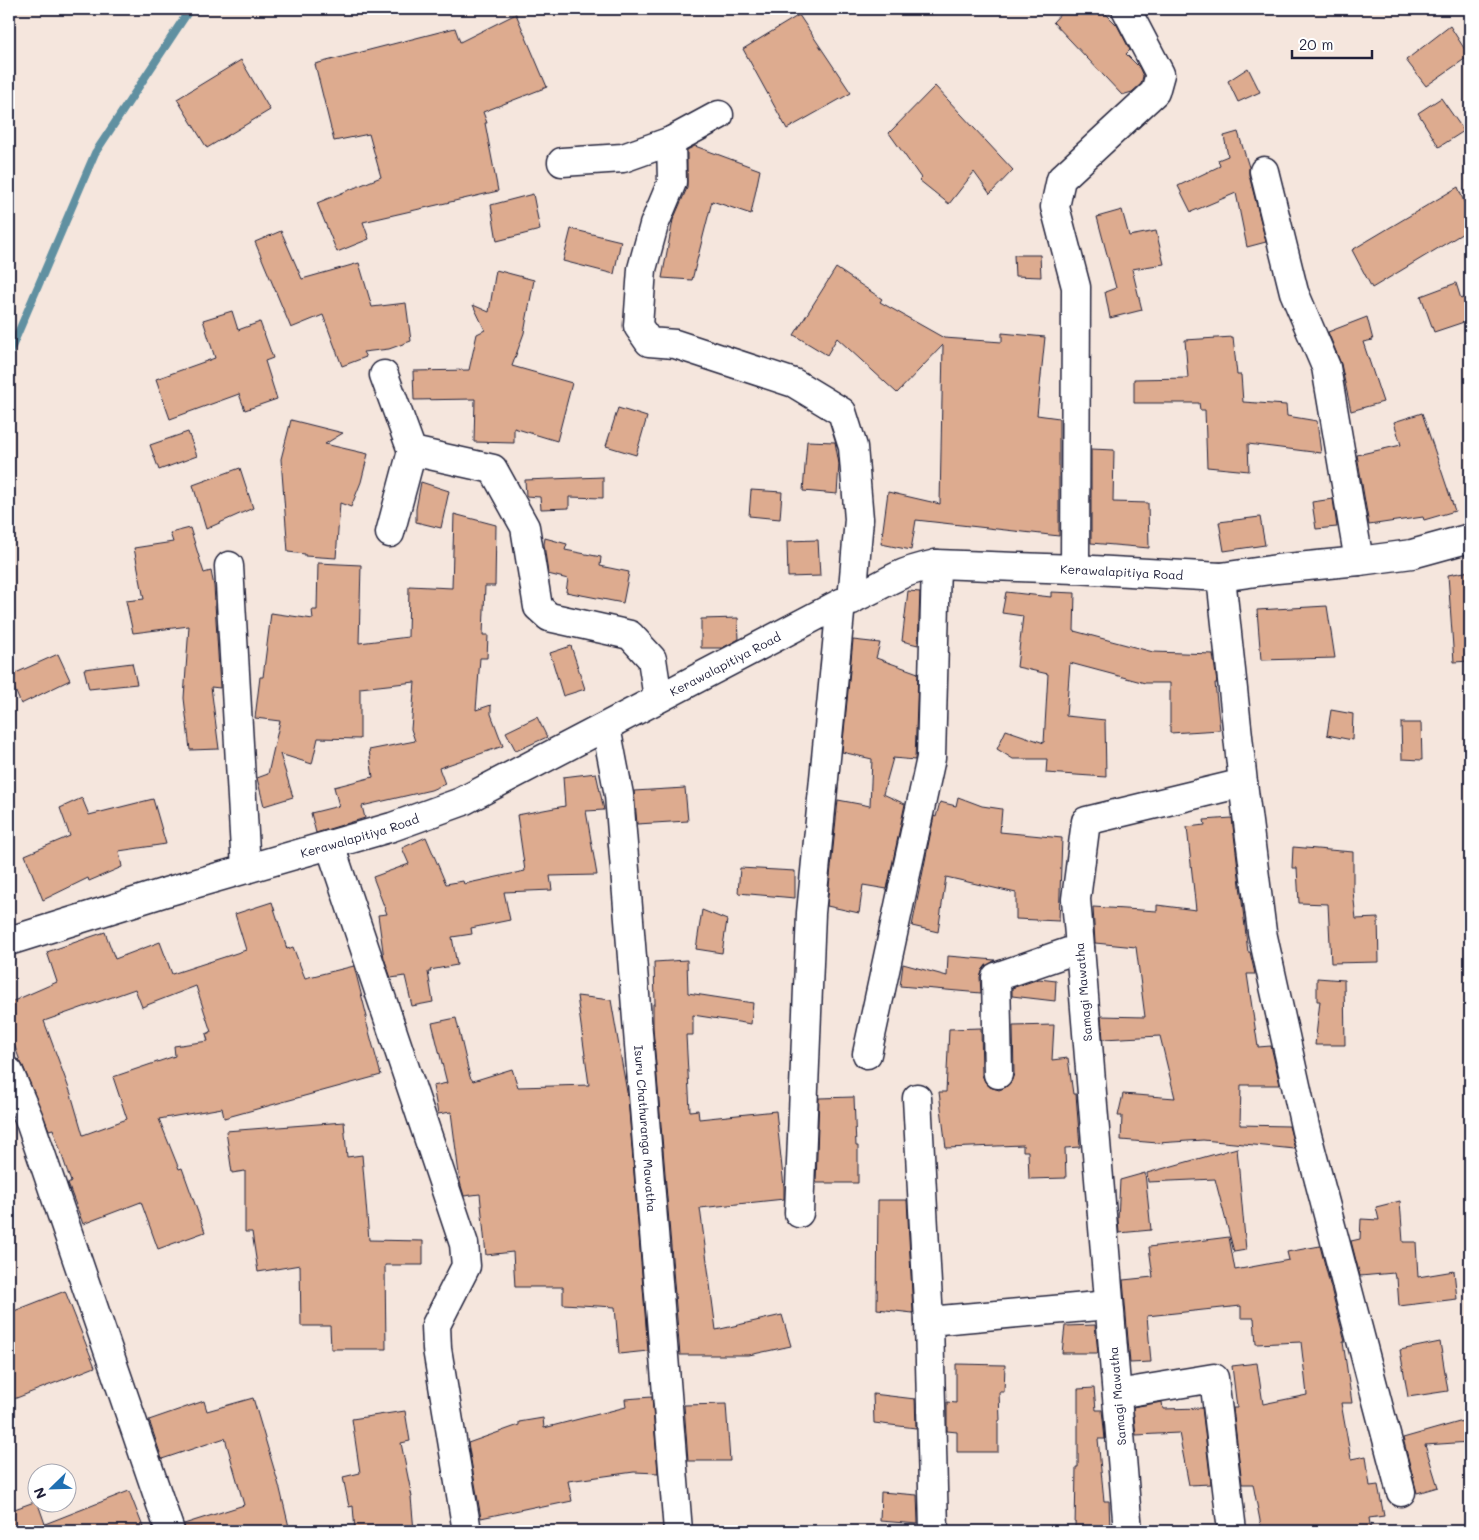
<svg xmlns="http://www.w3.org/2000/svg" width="1479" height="1540" font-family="Mali,sans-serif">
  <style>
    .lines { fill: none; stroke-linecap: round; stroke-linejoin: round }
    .stream { stroke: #6090a1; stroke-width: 8 }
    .building { fill: #ddab8f; stroke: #22223b; fill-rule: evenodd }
    .minor-casing { stroke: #22223b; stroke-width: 31 }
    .tertiary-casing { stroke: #22223b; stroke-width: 31 }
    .minor { stroke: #fff; stroke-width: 28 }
    .tertiary { stroke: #fff; stroke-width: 28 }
    .labels { text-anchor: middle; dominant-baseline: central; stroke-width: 4; stroke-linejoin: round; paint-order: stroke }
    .street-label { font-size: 12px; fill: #22223b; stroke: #fff }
  </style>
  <rect width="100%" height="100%" fill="#f5e6dd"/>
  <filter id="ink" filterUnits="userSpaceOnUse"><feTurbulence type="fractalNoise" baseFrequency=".02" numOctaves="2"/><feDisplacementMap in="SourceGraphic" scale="10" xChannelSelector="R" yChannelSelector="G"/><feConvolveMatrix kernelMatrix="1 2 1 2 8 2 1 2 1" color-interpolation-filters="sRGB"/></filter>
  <g filter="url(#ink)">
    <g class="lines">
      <!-- stream -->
      <path class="stream" d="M9 354 95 153 190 9"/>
    </g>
    <!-- building -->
    <path class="building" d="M1065 9H1101L1117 25 1130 50 1126 54 1139 67 1143 76 1141 84 1132 92 1122 95 1053 22Z
      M516 14 547 87 483 112 487 123H485L498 191 363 222 369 239 337 252 317 203 381 177 369 134 334 141 315 64 455 28 460 42Z
      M799 15 851 93 787 129 743 49Z
      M1450 26 1469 56 1426 86 1406 60Z
      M241 60 270 110 207 148 177 99Z
      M1248 68 1260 92 1238 102 1228 81Z
      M935 86 1013 170 990 194 974 172 949 204 919 180 921 178 889 133Z
      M1441 98 1464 131 1439 147 1418 113Z
      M1238 132 1249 167V175L1266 242 1247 247 1236 193 1191 212 1178 186 1220 166 1218 160 1228 156 1224 136Z
      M695 146 760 170 751 214 712 201 692 280 662 278 673 220 687 188V150Z
      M1458 187 1470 217V229L1372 288 1352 250Z
      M533 194 540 230 497 241 491 205Z
      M1122 210 1129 236 1156 231 1164 264 1132 269 1142 310 1110 318 1105 292 1116 288 1097 217Z
      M571 229 621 241 614 274 563 261Z
      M281 231 302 279 359 263 372 307 406 303 411 341 389 349 363 352 366 357 342 366 323 315 291 328 255 242Z
      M1014 255H1040L1041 277 1015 276Z
      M836 268 882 299 880 302 944 338 1002 342V333L1045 337 1037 415 1059 418V536L916 520 911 550 881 544 888 492 940 504 943 345 897 393 837 338 827 355 794 335Z
      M496 270 534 280 524 333 512 366 572 383 557 441 514 428V443L474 442 475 399 414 400 413 371 469 370 477 334 485 330 473 305 489 312Z
      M1456 283 1461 299 1470 295V320L1434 332 1421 296Z
      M232 311 238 330 260 322 273 358 265 361 277 399 245 410 239 394 170 419 156 379 215 358 203 320Z
      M1367 317 1373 340 1363 342 1383 402 1351 411 1341 364 1328 332Z
      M1233 337 1237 375H1241L1243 402 1286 405 1287 416 1317 421 1321 453 1248 444 1249 471 1207 467 1205 410H1200L1199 403H1134V379L1188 378 1185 340Z
      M618 408 647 417 636 455 606 446Z
      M1422 413 1455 511 1424 520 1423 517 1369 525 1357 455 1401 445 1394 422Z
      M291 420 343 433 325 444 368 454 361 482 351 507 340 503 336 558 305 556V554L288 552 281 459Z
      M188 432 197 456 159 470 150 445Z
      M807 441 835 442 839 464 837 494 803 491Z
      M1091 449 1114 450 1113 502 1148 503 1149 548 1091 543Z
      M240 468 253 508 206 529 193 485Z
      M603 477V498L569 497V508L541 509 540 497 526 496 525 480Z
      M421 482 449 491 441 528 416 522V509Z
      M751 490 782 492 780 519 749 516Z
      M1333 499 1337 527 1316 529 1312 502Z
      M454 514 496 525 495 586H485L483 635H488L487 658H480L476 710 491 705V714L503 746 439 768 445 784 431 790 362 806 365 818 316 833 311 813 339 806 334 787 373 777 369 750 415 741 411 729 415 682 360 688V739L318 738 312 764 280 754 293 797 264 806 257 778 268 774 280 721 255 718 260 677H263L271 613 313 619 312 610H317L318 563 361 565 359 643 408 637 409 586 452 588Z
      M1260 517 1265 545 1224 551 1219 522Z
      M190 528 204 573 211 571 214 586 220 688 211 687 219 749 190 750 184 698 189 626 133 633 126 601 144 599 134 548 173 542 170 533Z
      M545 538 567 544 565 550 601 557 600 566 629 572 623 603 566 592 568 579 548 574 544 544Z
      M818 540 820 576 788 577 787 541Z
      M1470 571V661L1454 662 1448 575Z
      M908 591 920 592 918 645 902 641Z
      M1006 592 1051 597V592L1075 593 1074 631 1153 652 1213 654 1217 683H1215L1220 730 1170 733V683H1145L1070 663 1066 716 1105 720 1106 777 1046 773 1047 759H1013L997 749 1006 730 1044 743 1048 674 1017 667 1023 616 1002 613Z
      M1327 606 1335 658 1261 660 1257 610Z
      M738 618 739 639 722 648H701V619Z
      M853 640 880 643 876 658 918 673 915 760 893 758 883 794 905 804 887 889 863 885 859 913 827 906 838 800 870 806 872 759 842 752Z
      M571 646 585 689 563 696 550 653Z
      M58 654 70 680 21 704 9 676Z
      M132 663 137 684 89 689 84 669Z
      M1331 710 1353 714 1352 740 1327 735Z
      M537 717 547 737 516 751 506 732Z
      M1401 723H1421L1422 760 1402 759Z
      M596 773 604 810 586 811 597 875 550 876 552 890 504 892 510 920 471 928 472 934 452 937 457 965 430 970 431 972H428L433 1002 412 1006 405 976 391 978 384 958 378 915 387 914 373 877 409 864 402 848 426 837 446 884 463 881 464 884 525 871 517 815 565 806 563 777Z
      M685 788 688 821 637 824 634 791Z
      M958 797 982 806 1002 809 1000 832 1062 838 1059 921 1016 919V893L946 877 938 932 912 926 934 816 936 817 940 802 956 806Z
      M82 798 89 815 153 799 166 844 119 851 122 867 89 881 88 878 43 900 25 855 70 836 60 808Z
      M1232 818 1248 952H1250L1255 974H1247L1258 1047 1271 1046 1280 1085H1241L1240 1125 1289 1126 1295 1149 1203 1140 1158 1143 1121 1140 1122 1116H1118L1123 1094 1175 1098 1160 1036 1103 1039 1101 1016 1145 1017 1136 947 1095 943 1093 907 1157 911V905L1196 910 1187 827 1205 825 1204 820Z
      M1293 847 1353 852V891L1356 919 1378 918 1379 962 1331 963 1328 904 1299 903 1297 868H1292Z
      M740 868 795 871V898L738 893Z
      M272 902 287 949 293 947 305 978 354 966 367 1017H365L381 1075 224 1118 222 1108 159 1119 179 1169 182 1168 205 1232 158 1249 141 1202 83 1224 68 1184 71 1182 53 1129 49 1130 23 1066 20 1061 9 1030V1003L57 982 47 952 105 932 115 959 160 942 172 974 246 950 235 914ZM196 986 211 1032 206 1034 208 1041 174 1046 175 1056 113 1077 127 1119 83 1135 71 1094 44 1021 135 989 142 1007Z
      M702 910 727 920 722 953 696 949Z
      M948 956 995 960 983 969 980 977 981 993 900 986 903 964 947 976Z
      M687 960 688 993 753 1003 751 1024 693 1015V1035H686L690 1111 698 1110 699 1119 776 1111 784 1187V1199L700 1208 716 1330 782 1315 791 1346 749 1355H680L653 1028V1004H655L654 962Z
      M1317 978 1344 980 1345 1045H1315L1320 1001H1317Z
      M1039 979 1056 981 1055 1001 1012 996V988Z
      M577 996 611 1000 628 1098 648 1351 619 1354 615 1307 563 1304V1287H515L513 1252 486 1255 480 1194 464 1196 460 1182 451 1112 438 1114 433 1086 447 1083 432 1023 456 1018 470 1077 473 1081 512 1069 518 1087 589 1085Z
      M1054 1025 1052 1060 1068 1058 1073 1094H1076L1080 1147 1065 1148 1066 1178 1029 1179 1028 1151H1023V1145L946 1148 939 1092H946L949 1029 981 1028 982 1075 985 1082 990 1087 999 1090 1006 1087 1011 1082 1014 1074 1013 1026Z
      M854 1097 856 1146H858V1183H816L819 1098Z
      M344 1122 347 1157 362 1155 369 1240 423 1241V1265H385L386 1349H331L330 1326H301L300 1265 258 1272 252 1232H245V1171L232 1173 226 1131Z
      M1237 1148 1246 1250 1234 1252 1215 1179 1148 1182 1147 1173Z
      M1145 1173 1151 1230 1119 1233 1118 1219 1120 1180Z
      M878 1200H907L913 1313 877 1309Z
      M1400 1201 1403 1242H1416L1418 1277 1454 1271 1457 1299 1399 1306 1397 1278H1395L1394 1273 1360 1276 1351 1241 1360 1239 1361 1219 1379 1220 1376 1207Z
      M1229 1237 1235 1270 1289 1260 1287 1252 1320 1246 1345 1342H1343L1352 1403H1341L1351 1459 1366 1456 1370 1486 1378 1485 1384 1516 1369 1518 1371 1531H1262L1253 1484H1242L1233 1408H1237L1232 1366 1257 1363 1263 1404 1307 1395 1301 1342 1256 1344 1254 1318H1241V1306L1147 1316 1151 1362 1130 1363 1123 1280 1153 1277 1149 1247Z
      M65 1291 95 1367 14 1399 9 1386V1313Z
      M1095 1325 1098 1353H1062L1065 1326Z
      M1440 1342 1448 1391 1408 1397 1400 1350Z
      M956 1364 1005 1365 1004 1392H999L1000 1421H998V1452H957V1432L947 1431V1402L956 1403Z
      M1094 1388 1096 1410H1102L1105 1439H1098L1104 1501H1109L1110 1531 1075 1530 1076 1467H1078V1389Z
      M873 1394 915 1399 916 1428 874 1423Z
      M652 1397 658 1473 634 1472 568 1481 572 1501 538 1508V1506L481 1518 468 1443 519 1425V1422L543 1418 544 1428 626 1407 625 1399Z
      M253 1398 280 1489 290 1531H185L184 1524 244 1505 225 1438 162 1459 149 1420 204 1401 207 1411Z
      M1162 1402 1163 1409 1202 1408 1211 1484 1189 1485 1179 1433 1136 1435 1133 1407Z
      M726 1404 730 1461H688L684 1405Z
      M405 1411 410 1441 401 1443 412 1497H411L414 1531H355L353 1506 349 1507 343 1477 360 1473 352 1419Z
      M1470 1419V1442L1425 1445 1438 1487 1417 1493 1403 1438Z
      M129 1491 143 1527 132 1531H9V1511L37 1501 45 1524Z
      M881 1492 917 1495 918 1524 880 1521Z"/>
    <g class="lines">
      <!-- minor casing -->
      <g class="minor-casing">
        <g id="minor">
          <path d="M671 141 719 115"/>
          <path d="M562 162 623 158 671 141 672 182 654 225 642 269 638 326 649 342 675 344 794 383 842 412 853 447 859 519 852 600"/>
          <path d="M1264 171 1294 292 1326 367 1359 561"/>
          <path d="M384 375 412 451 493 469 525 527 538 607 549 617 630 635 652 659 658 698"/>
          <path d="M390 533 412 451"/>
          <path d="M229 566 246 869"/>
          <path d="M1075 569 1076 287 1055 207 1061 179 1155 92 1160 74 1126 9"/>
          <path id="s1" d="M606 727 619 795 678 1531"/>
          <path d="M1243 783 1262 932 1306 1131 1401 1492"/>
          <path d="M330 845 464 1244 466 1266 436 1325 437 1349 467 1531"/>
          <path d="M867 1054 931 758 936 564"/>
          <path d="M9 1072 29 1119 170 1531"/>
          <path d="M998 1074 996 977 1080 948"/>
          <path d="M917 1098 929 1321"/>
          <path d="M799 1213 811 913 841 603"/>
          <path d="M1117 1394 1214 1378 1232 1531"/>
          <path d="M934 1531 929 1321 1109 1305"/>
          <path d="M1128 1531 1076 899 1086 821 1243 783 1221 577"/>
        </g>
      </g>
      <!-- tertiary casing -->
      <g class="tertiary-casing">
        <g id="tertiary">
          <path id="s2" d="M9 941 166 892 392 827 461 802 841 603C861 597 879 585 898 576 910 570 923 567 936 564L1075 569 1221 577 1277 569 1359 561 1412 554 1470 538"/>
        </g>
      </g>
      <!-- minor -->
      <use href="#minor" class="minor"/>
      <!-- tertiary -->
      <use href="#tertiary" class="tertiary"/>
    </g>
  </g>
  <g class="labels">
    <!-- street labels -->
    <g class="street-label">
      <text stroke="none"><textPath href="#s2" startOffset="1191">Kerawalapitiya Road</textPath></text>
      <text stroke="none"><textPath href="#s2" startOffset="771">Kerawalapitiya Road</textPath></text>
      <text stroke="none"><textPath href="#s2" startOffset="366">Kerawalapitiya Road</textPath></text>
      <text transform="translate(1083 992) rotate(-95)">Samagi Mawatha</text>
      <text stroke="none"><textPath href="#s1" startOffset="404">Isuru Chathuranga Mawatha</textPath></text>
      <text transform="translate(1117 1396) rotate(-95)">Samagi Mawatha</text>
    </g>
  </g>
  <!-- margin -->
  <rect width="1479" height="1540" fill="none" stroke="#fff" stroke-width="30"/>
  <rect x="15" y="15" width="1449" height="1510" fill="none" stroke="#22223b" stroke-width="2" filter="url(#ink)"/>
  <!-- north arrow -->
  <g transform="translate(52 1488) rotate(247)"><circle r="24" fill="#ffffff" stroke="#a7a7b1"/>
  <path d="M0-4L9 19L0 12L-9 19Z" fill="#1f6fb2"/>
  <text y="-8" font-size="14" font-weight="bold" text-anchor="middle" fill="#22223b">N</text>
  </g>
  <!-- scale -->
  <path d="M1292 50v8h80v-8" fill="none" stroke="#22223b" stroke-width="2.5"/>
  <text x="1299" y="50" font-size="15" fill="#22223b" stroke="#ffffff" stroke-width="4" paint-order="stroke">20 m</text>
</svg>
